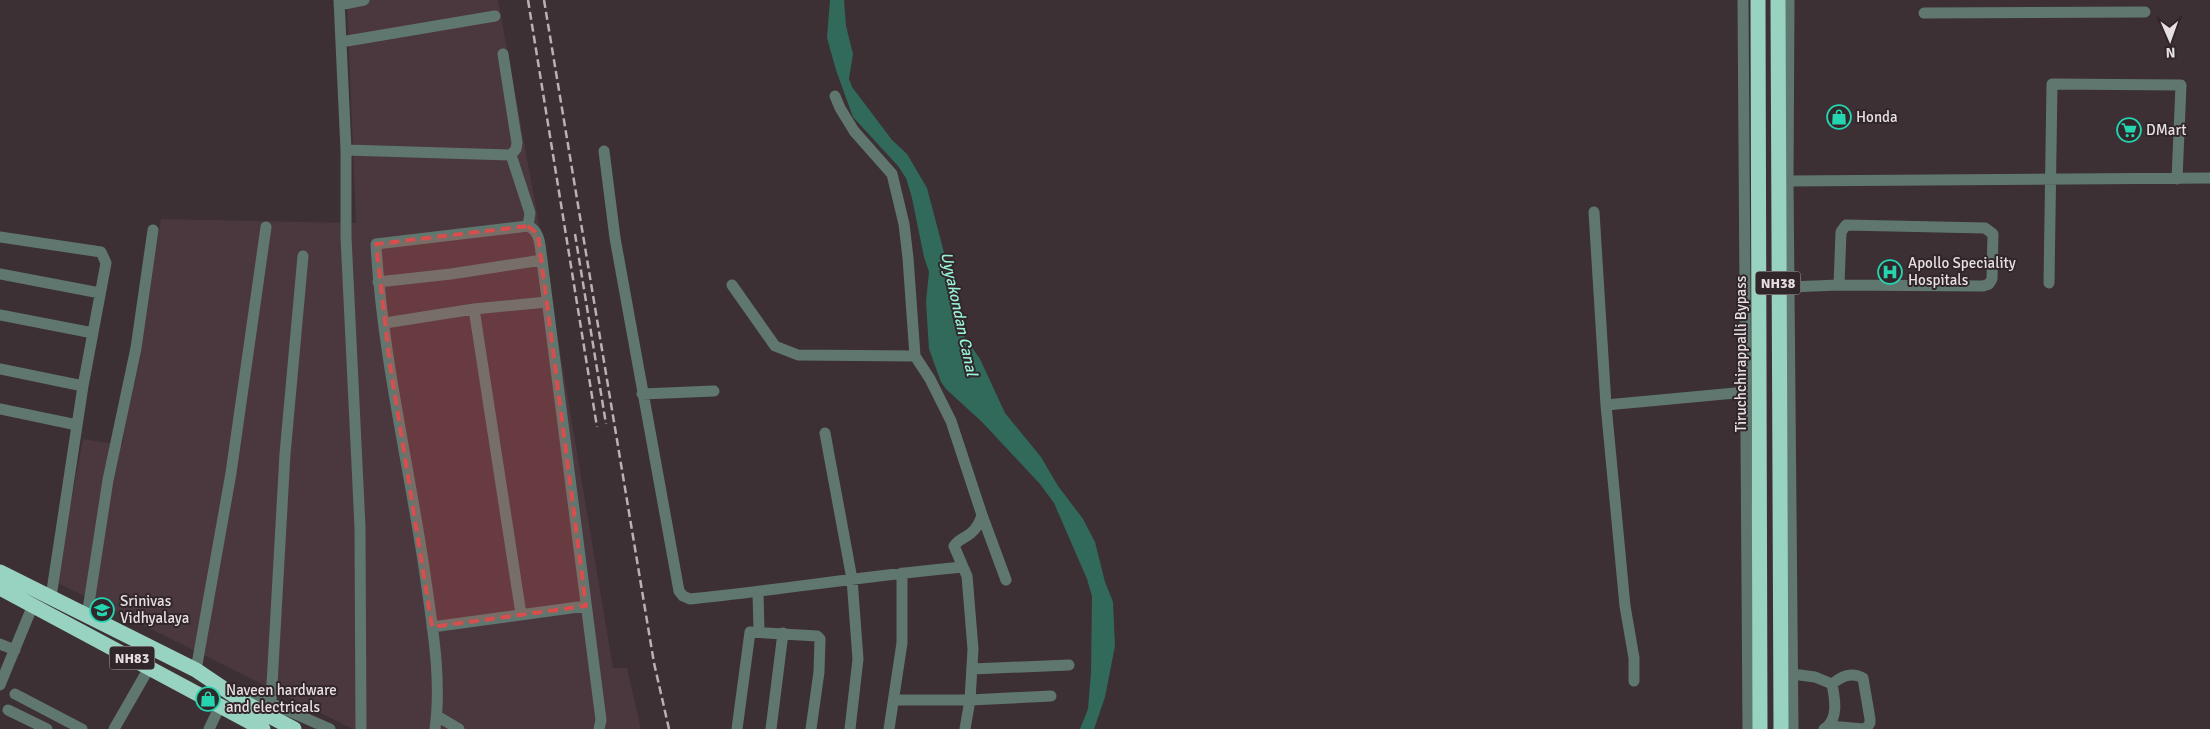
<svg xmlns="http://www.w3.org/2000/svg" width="2210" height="729" font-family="Signika,sans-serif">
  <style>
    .built { fill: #4b383e }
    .water { fill: #316a5a }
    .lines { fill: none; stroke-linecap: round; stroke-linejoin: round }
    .minor { stroke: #60776f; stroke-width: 11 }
    .highway { stroke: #98d2c0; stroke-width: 15 }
    .rail { stroke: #bab1b4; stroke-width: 2.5; stroke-dasharray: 8 4; stroke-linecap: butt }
    .marked { fill: #d94d4d; fill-opacity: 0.2; stroke: #d94d4d; stroke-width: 4; stroke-dasharray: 10 6; stroke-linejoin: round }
    .labels { text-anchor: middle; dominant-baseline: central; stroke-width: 4; stroke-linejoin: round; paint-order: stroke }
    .shield { fill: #31262a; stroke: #b0a8ab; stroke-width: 1 }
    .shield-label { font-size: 14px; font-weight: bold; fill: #e7e0e2 }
    .poi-label { font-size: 15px; fill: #e7e0e2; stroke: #31262a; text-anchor: start }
    .street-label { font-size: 15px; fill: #e7e0e2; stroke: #31262a }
    .water-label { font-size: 16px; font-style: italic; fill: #98f3d8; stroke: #31262a }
  </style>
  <rect width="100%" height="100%" fill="#3c3034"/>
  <!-- built -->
  <path class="built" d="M347 0H498L535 202 613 668H627L641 729H353L56 582 83 439 122 445 161 219 356 223Z"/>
  <!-- water -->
  <path class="water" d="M830 0H844L846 26 853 54 849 79 852 87 892 140 907 154 927 188 946 260 950 268 953 320 980 359 1005 413 1041 457 1058 486 1083 519 1095 542 1105 582 1113 602 1115 646 1105 697 1094 729H1080L1088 709 1091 673 1092 596 1087 579 1054 503 1040 484 982 422 946 389 941 382 929 349 926 302 929 272 924 257 912 198 906 178 898 166 853 117 836 70 827 38Z"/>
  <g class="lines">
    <!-- minor -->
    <path class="minor" d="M339 0 346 150V237L360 527 361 729
      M1743 0 1748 729
      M1789 0 1788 181 1793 729
      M339 5 364 0
      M1924 13 2145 12
      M341 42 495 16
      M835 96 840 108 854 131 892 174 904 224 908 258 915 356 930 379 951 421 982 515C980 522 977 528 971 533 965 538 958 540 954 546L963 567
      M346 150 511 155 516 149 517 143 503 54
      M604 151 615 238 679 591 683 596 690 599C781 590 871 575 963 567L967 576 973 649 970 700 965 729
      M511 155 530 213 528 226
      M1788 181 2210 178
      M1594 212 1606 405 1625 606 1634 658V681
      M0 237 101 252 106 263 83 386 51 597
      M0 274 100 293
      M378 282 451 274 542 260
      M2049 283 2052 84 2181 85 2177 179
      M732 285 775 346 798 355 915 356
      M1789 287 1839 285 1841 232 1846 225 1985 228 1993 234 1992 279 1989 284 1983 286 1839 285
      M474 309 521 614
      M0 315 93 333
      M385 323 474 309 547 302
      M0 369 83 386
      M642 394 714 391
      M1606 405 1746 392
      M0 409 77 425
      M825 433 852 579 858 659 850 729
      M982 515 1006 580
      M758 592 759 632
      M87 616 108 480 136 348 153 230
      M432 627 586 606
      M0 644 15 650
      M972 669 1069 665
      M196 670 231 473 266 227
      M1792 674 1815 677 1832 684C1835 699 1839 720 1824 729
      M1832 684C1841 677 1851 671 1863 678L1870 719V723L1866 729
      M0 685 33 605
      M15 694 82 729
      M895 700H970L1051 696
      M271 702 285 454 303 256
      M245 703 259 698 330 729
      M8 710 47 729
      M437 716 459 729
      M1829 726 1864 729
      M114 729 149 668
      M209 729 220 706
      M435 729C442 678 432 625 425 574 409 464 382 355 376 244L528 226C541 231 540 248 542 260L601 720 599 729
      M737 729 750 632 817 636 820 639 819 672 811 729
      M771 729 783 633
      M889 729 902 643V573"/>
    <!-- highway -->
    <path class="highway" d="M1758 0 1760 729
      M1778 0 1781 729
      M0 572 196 670 245 703 294 729
      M0 588 263 729"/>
    <!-- rail -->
    <path class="rail" d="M528 0 597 427
      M544 0 654 663 669 729
      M575 234 606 424"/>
  </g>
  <!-- marked area -->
  <path class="marked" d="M528 226 538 234 586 606 432 627 390 365 376 244Z"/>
  <!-- icons -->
  <defs>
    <g id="shop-ring" transform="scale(1.25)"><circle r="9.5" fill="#31262a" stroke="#24d5af" stroke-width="1.5"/><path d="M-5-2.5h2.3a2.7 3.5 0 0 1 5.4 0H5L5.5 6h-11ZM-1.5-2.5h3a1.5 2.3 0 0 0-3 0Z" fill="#24d5af"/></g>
    <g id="supermarket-ring" transform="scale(1.25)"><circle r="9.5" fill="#31262a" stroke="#24d5af" stroke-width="1.5"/><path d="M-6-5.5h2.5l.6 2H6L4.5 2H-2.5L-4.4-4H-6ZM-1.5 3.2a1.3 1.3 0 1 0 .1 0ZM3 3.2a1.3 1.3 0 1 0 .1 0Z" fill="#24d5af"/></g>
    <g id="hospital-ring" transform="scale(1.25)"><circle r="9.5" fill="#31262a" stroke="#24d5af" stroke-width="1.5"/><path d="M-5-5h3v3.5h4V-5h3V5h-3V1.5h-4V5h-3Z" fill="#24d5af"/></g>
    <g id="school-ring" transform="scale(1.25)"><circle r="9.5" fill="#31262a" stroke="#24d5af" stroke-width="1.5"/><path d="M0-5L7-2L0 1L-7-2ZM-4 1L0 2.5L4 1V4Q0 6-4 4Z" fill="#24d5af"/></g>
  </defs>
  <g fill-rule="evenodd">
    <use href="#shop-ring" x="1839" y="117"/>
    <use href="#supermarket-ring" x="2129" y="130"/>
    <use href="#hospital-ring" x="1890" y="272"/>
    <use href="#school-ring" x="102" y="610"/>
    <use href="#shop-ring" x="208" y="699"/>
  </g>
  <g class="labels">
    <!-- shield labels -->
    <g class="shield">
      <rect x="1755.5" y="271.5" width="45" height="23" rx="4"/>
      <rect x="109.5" y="646.5" width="45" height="23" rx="4"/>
    </g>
    <g class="shield-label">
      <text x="1778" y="283">NH38</text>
      <text x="132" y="658">NH83</text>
    </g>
    <!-- poi labels -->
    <g class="poi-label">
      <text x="1856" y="117">Honda</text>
      <text x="2146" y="130">DMart</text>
      <text x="1908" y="263">Apollo Speciality<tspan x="1908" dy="17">Hospitals</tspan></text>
      <text x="120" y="601">Srinivas<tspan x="120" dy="17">Vidhyalaya</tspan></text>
      <text x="226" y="690">Naveen hardware<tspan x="226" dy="17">and electricals</tspan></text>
    </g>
    <!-- street labels -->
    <g class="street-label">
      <text transform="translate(1741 354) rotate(-90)">Tiruchchirappalli Bypass</text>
    </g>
    <!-- water labels -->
    <g class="water-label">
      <text transform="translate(959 314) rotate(78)">Uyyakondan Canal</text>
    </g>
  </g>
  <!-- north arrow -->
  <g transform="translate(2170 40) rotate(178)" stroke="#31262a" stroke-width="4" paint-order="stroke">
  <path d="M0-4L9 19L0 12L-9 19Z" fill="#e7e0e2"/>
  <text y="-8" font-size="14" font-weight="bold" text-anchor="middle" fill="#e7e0e2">N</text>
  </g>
</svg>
